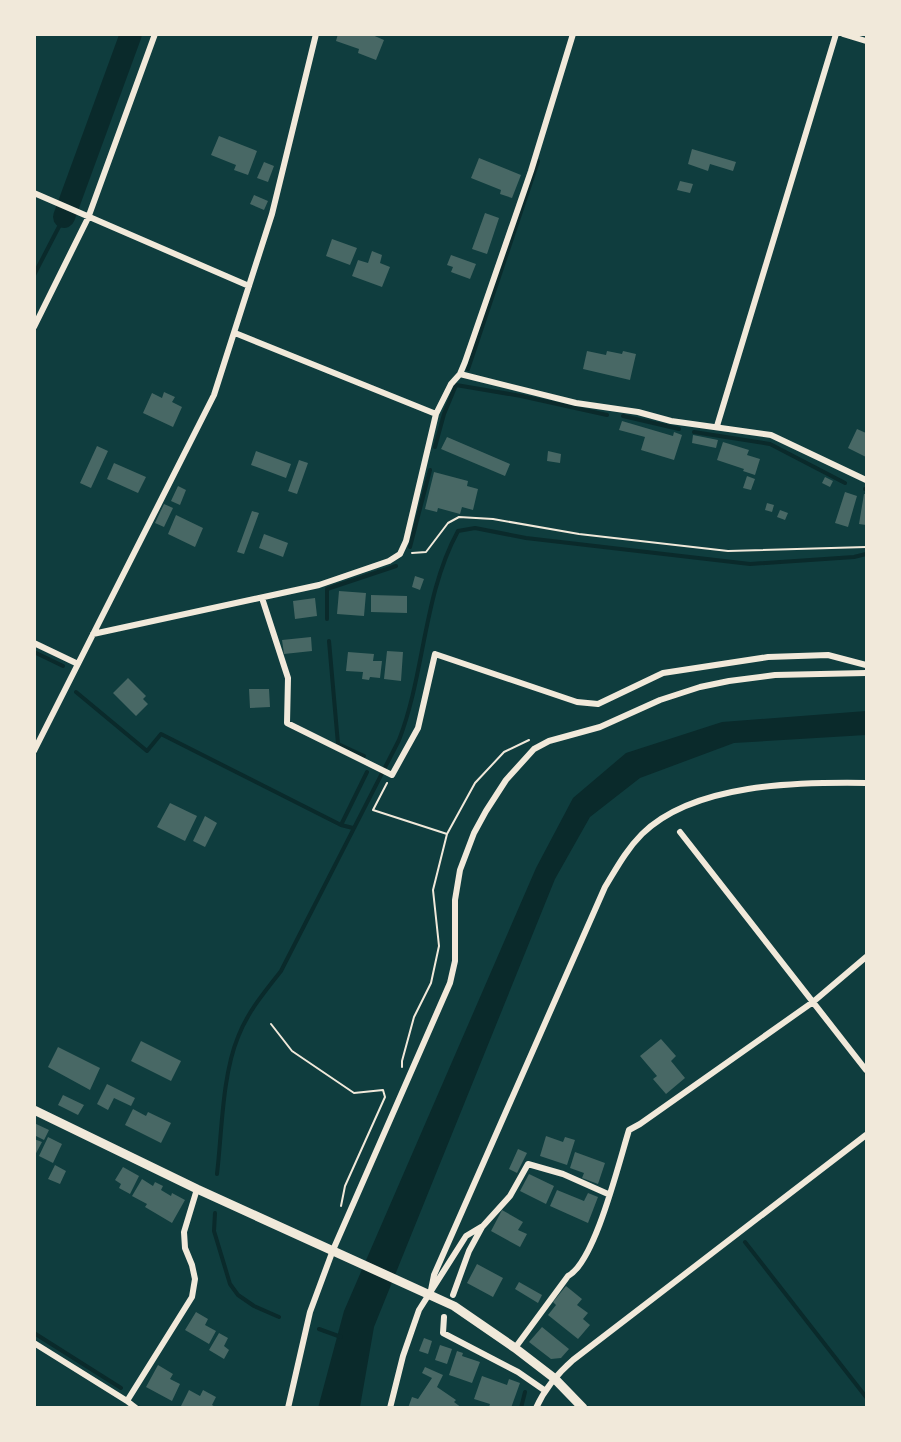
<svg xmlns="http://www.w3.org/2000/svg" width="901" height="1442" font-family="'PT Sans Narrow',sans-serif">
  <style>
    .water { fill: #0a2a2b }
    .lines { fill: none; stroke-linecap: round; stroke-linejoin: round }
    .stream { stroke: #0a2a2b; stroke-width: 4 }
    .river { stroke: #0a2a2b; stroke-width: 22 }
    .building { fill: #486865 }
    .path { stroke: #f1e9da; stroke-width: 2 }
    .minor { stroke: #f1e9da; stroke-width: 6 }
    .secondary { stroke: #f1e9da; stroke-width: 9 }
  </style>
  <rect width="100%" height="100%" fill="#0f3d3e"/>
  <!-- water -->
  <path class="water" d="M866 711V735L734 743 640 778 590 817 555 879 374 1327 360 1407 318 1408 344 1311 536 868 573 798 626 753 722 722Z"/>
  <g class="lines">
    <!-- stream -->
    <path class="stream" d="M34 275 64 217
      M468 369 538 161
      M623 416 679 429
      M694 432 770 444 845 483
      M435 447 444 414 456 385 521 396 607 415
      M865 489H866
      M410 547 430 470
      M327 619V589L396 566
      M329 641 338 744 364 756
      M34 652 63 666
      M76 692 147 751 161 734 341 825 353 828
      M341 825 367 772
      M217 1174C222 1132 222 1076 238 1037 247 1013 265 991 281 971L399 740C425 673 423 595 458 531L475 528 526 538 750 564 854 557 866 554
      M215 1213 214 1231 230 1284 238 1295 254 1306 279 1317
      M745 1242 866 1397
      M319 1329 341 1337
      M34 1333 121 1388
      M521 1408 525 1392"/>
    <!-- river -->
    <path class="river" d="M64 217 131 34"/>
  </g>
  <!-- building -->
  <path class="building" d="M338 34H370L384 40 376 60 358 53 359 49 336 41Z
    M219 136 257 151 248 175 234 170 236 165 211 155Z
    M692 149 736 162 733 171 710 164 708 171 688 164Z
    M479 158 521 175 512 198 500 194 501 190 471 178Z
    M264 162 274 166 268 182 257 178Z
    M680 181 693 184 690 193 677 190Z
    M254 195 268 201 264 210 250 204Z
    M485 213 499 218 487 254 472 249Z
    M332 239 357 248 350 265 326 256Z
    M372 251 382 255 380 263 390 267 382 287 352 276 358 260 368 263Z
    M451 255 476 264 470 279 451 272 453 267 447 265Z
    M587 351 606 355 607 351 622 354 623 351 636 354 630 380 583 369Z
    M164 392 175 397 172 402 182 407 173 427 143 413 152 393 162 398Z
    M622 421 673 436 674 432 682 435 674 460 641 450 645 437 619 430Z
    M857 429 866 433V457L848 448Z
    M693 435 718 440 716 448 692 443Z
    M447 437 510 464 505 476 441 449Z
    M723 442 749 450 747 455 760 459 755 475 743 471 744 469 717 460Z
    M97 446 108 451 91 488 80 483Z
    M256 451 291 464 286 478 251 465Z
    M548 451 561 454 560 463 547 461Z
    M299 460 308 463 297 494 288 491Z
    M114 463 146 477 138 493 107 479Z
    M434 472 468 481 467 486 478 489 473 510 462 507 460 514 438 508 437 512 425 509Z
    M747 476 755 479 751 490 743 488Z
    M825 477 833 481 830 487 822 483Z
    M178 486 186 490 180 505 171 501Z
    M845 492 857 496 848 527 835 523Z
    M864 494H866V525L859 524Z
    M767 503 774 505 772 512 765 510Z
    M164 504 173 508 164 527 155 523Z
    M780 510 788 513 785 520 777 517Z
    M252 511 259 513 244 554 237 552Z
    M176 515 203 528 195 547 168 534Z
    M264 534 288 543 283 557 259 548Z
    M415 576 424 579 420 590 412 587Z
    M339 591 366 593 364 616 337 614Z
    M371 595 407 596V613L371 612Z
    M315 598 317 616 295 619 293 601Z
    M311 637 312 651 284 654 282 640Z
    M387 651 403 652 401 681 384 679Z
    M348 652 374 654 373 661H382L380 678 370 677 369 680 362 679 363 672 346 671Z
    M128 678 146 696 143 699 148 704 136 716 113 693Z
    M249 689H269L270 707 250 708Z
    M170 803 197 816 185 841 157 827Z
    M205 816 217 823 205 847 193 841Z
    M661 1039 676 1056 671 1061 685 1078 666 1094 653 1079 657 1076 640 1056Z
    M141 1041 181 1061 171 1081 131 1061Z
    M58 1047 100 1068 90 1090 48 1067Z
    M107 1084 135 1098 131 1106 114 1098 108 1110 97 1104Z
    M63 1095 84 1105 78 1115 58 1105Z
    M133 1109 146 1116 148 1112 171 1123 161 1143 125 1125Z
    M34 1123 49 1130 44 1140 34 1135Z
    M546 1136 563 1142 565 1137 575 1140 567 1165 540 1156Z
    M48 1137 62 1144 53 1163 39 1156Z
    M34 1139 42 1142 34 1157Z
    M518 1149 527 1153 517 1173 509 1169Z
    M575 1152 605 1163 598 1184 582 1178 584 1173 570 1168Z
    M55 1165 66 1171 60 1184 48 1179Z
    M123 1167 139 1176 130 1194 119 1188 121 1184 115 1180Z
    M529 1174 554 1186 546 1204 520 1191Z
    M142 1179 153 1186 155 1182 163 1186 161 1190 171 1196 172 1193 185 1200 172 1223 145 1207 147 1204 132 1196Z
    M557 1190 584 1201 588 1193 598 1197 588 1223 550 1206Z
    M502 1210 523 1222 518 1230 527 1234 520 1247 491 1231Z
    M477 1264 503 1278 493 1297 467 1283Z
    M519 1282 542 1295 538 1303 515 1289Z
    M566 1286 582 1299 577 1305 588 1313 583 1319 590 1325 578 1339 548 1315 556 1305 553 1302Z
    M196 1312 208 1319 205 1325 216 1331 209 1344 185 1330Z
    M542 1327 569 1349 561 1358 551 1359 529 1342Z
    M219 1333 228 1338 224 1346 229 1350 224 1359 209 1350Z
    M424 1338 432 1341 428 1354 419 1351Z
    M440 1345 452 1349 447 1364 435 1360Z
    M457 1351 463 1353 462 1356 480 1362 472 1383 449 1375Z
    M158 1365 173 1374 170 1379 180 1384 172 1401 146 1387Z
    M425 1367 443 1375 437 1387 456 1400 454 1402 462 1408H408L412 1397 418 1399 432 1378 422 1373Z
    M482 1376 507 1385 509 1379 520 1383 511 1408H490L489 1407 490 1404 474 1399Z
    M189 1390 200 1396 203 1390 216 1397 212 1405 217 1408H180Z"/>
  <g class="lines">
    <!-- path -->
    <path class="path" d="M412 553 426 552 448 523 459 517 493 519 579 534 728 551 866 547
      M387 783 373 810 447 834
      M271 1024 292 1051 354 1093 383 1090 385 1097 345 1186 341 1206
      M402 1067V1061L414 1017 431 983 439 946 433 890 447 834 475 783 504 752 529 740"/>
    <!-- minor -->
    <path class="minor" d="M843 34 866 41
      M34 193 249 286
      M34 327 88 218 155 34
      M235 333 436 414
      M460 374 576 403 638 412 671 421 771 435 866 480
      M717 426 836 34
      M262 598 288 678 287 723 392 775 418 728 435 654 577 702 598 704 663 673 768 657 828 655 866 665
      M93 634 319 585 389 561 400 554 406 541 436 414 451 384 460 374 465 362 531 171 573 34
      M34 643 78 664
      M34 751 214 395 272 214 316 34
      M680 832 866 1070
      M430 1295 434 1275 605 887C616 869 626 850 642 834 694 783 798 782 866 783
      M453 1295 469 1251 482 1227 510 1196 528 1164 563 1174 608 1194
      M444 1317 443 1333 518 1372 544 1390
      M34 1343 127 1401
      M515 1348 568 1276C595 1262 619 1162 629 1130L640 1124 813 1002 866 957
      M136 1408 127 1401 192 1297 195 1279 192 1265 185 1248 184 1232 197 1189
      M288 1408 310 1312 333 1250 450 983 455 961V900L460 870 474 833 486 811 506 780 534 749 549 741 600 727 660 700 700 687 729 681 775 675 866 673
      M390 1408 403 1356 419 1310 466 1236 481 1227
      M536 1408C545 1388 557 1374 573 1360L866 1135"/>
    <!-- secondary -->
    <path class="secondary" d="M34 1110 197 1189 454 1306 515 1348 554 1378 583 1408"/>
  </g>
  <!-- border -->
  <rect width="901" height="1442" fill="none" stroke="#f1e9da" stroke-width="72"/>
</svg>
